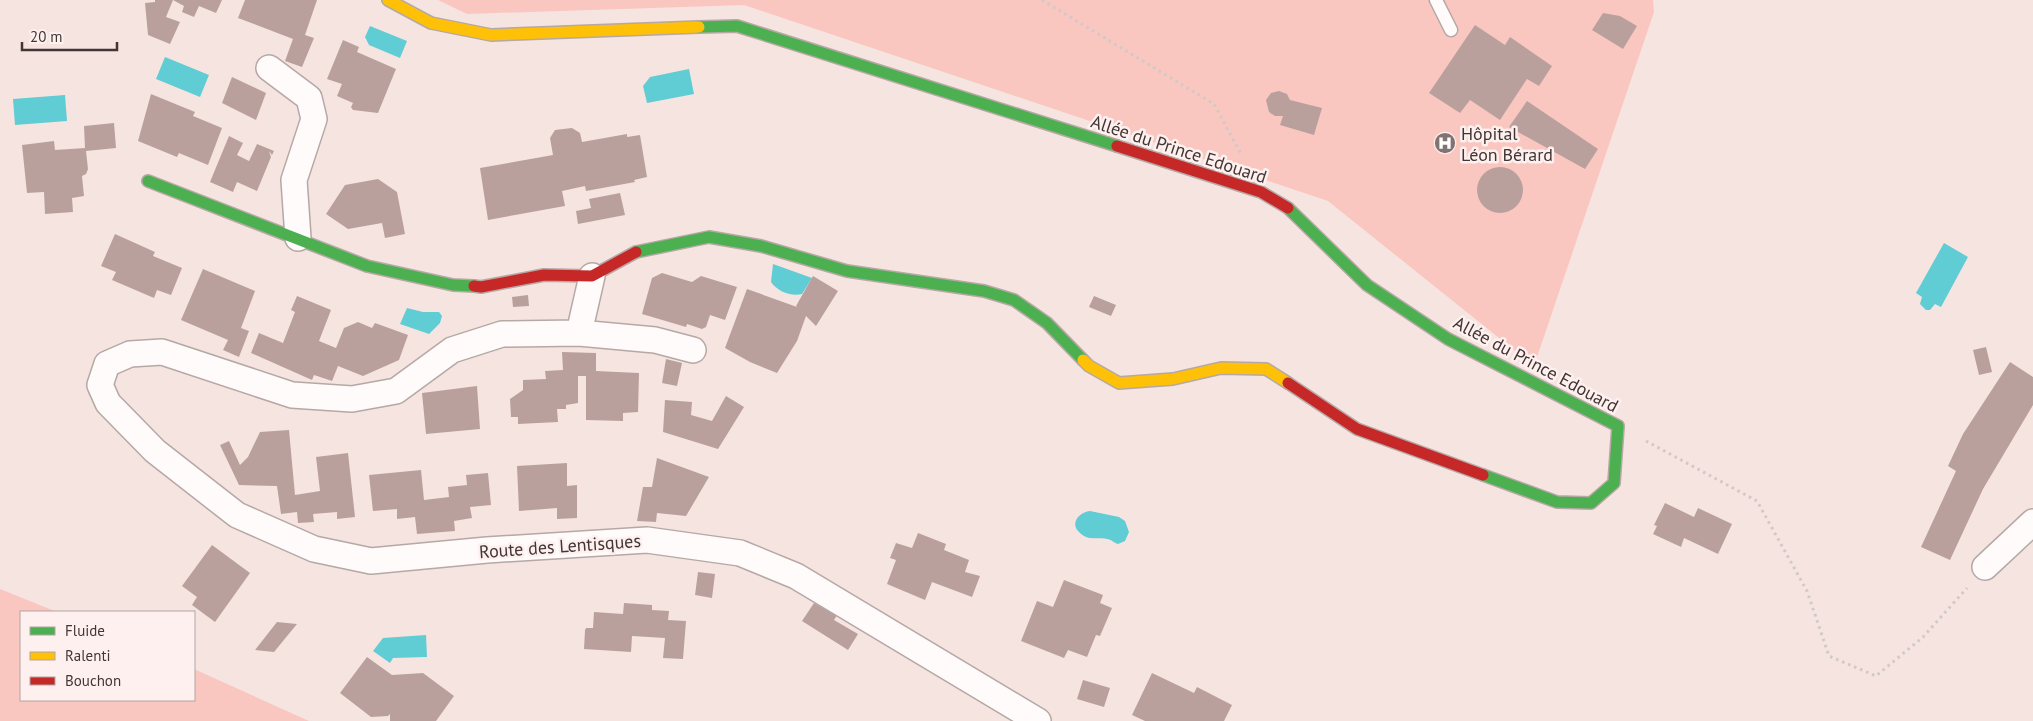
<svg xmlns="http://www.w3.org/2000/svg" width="2033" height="721" font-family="'PT Sans',sans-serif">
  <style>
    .green { fill: #f9c7c0 }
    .water { fill: #60ccd4 }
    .building { fill: #baa09d }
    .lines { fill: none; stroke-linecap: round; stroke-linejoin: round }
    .lane-casing { stroke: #b5a8a5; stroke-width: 15 }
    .street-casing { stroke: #b5a8a5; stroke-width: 28 }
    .fast-casing { stroke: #b5a8a5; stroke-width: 14 }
    .slow-casing { stroke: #b5a8a5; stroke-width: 14 }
    .jam-casing { stroke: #b5a8a5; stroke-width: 14 }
    .path { stroke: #cfc9c8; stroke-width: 3; stroke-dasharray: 2.5 4; stroke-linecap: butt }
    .lane { stroke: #fefbfa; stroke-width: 12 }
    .street { stroke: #fefbfa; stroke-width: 25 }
    .fast { stroke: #4caf50; stroke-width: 11 }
    .slow { stroke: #ffc107; stroke-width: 11 }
    .jam { stroke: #c62828; stroke-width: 11 }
    .labels { text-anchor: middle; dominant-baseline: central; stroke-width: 5; stroke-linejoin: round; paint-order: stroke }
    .poi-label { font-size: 18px; fill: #423634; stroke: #fdf0ee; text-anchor: start }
    .street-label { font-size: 18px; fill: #423634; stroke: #fdf0ee }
  </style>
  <rect width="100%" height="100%" fill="#f6e4e1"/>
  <!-- green -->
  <path class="green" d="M438 0H1653L1654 12 1534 366 1328 201 744 5 467 14Z
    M0 589 57 612H21V700H194V669L309 721H0Z"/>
  <!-- water -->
  <path class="water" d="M370 26 407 41 400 58 369 45 365 37Z
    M165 57 209 75 200 97 156 79Z
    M689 69 694 94 647 103 643 86 650 77Z
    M65 95 67 121 15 125 13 99Z
    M1944 243 1968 257 1941 307 1935 304 1930 310H1926L1920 304 1922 297 1916 293Z
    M773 264 812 278 802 294C791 297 777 291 771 282Z
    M407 308 423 312H439L442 316 440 323 429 334 400 324Z
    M1090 511 1119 517 1125 521 1129 532 1125 541 1118 544C1114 543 1111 539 1107 539 1097 537 1088 541 1080 533 1069 524 1079 512 1090 511Z
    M426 635 427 657 393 658 390 663 373 651 383 638Z"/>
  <!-- building -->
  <path class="building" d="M155 0H222L216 13 199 6 194 17 182 12 184 6 173 0 166 17 180 22 170 44 148 35 145 3 155 2Z
    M245 0H317L305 35 314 38 302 67 285 61 293 39 238 18Z
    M1603 13 1620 16 1637 26 1623 49 1592 30Z
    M1475 25 1505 45 1510 37 1552 66 1539 86 1527 79 1500 120 1470 100 1460 113 1429 93Z
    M343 40 359 47 357 52 396 69 378 113 353 110 351 107 353 103 337 96 342 84 327 79Z
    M232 77 266 93 256 120 222 103Z
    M1279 91 1287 94 1290 100 1322 108 1314 135 1280 125 1283 116H1275L1269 112 1266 100 1271 93Z
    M151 94 195 112 193 116 222 128 208 165 179 153 177 157 138 141Z
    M1527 101 1598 149 1585 169 1509 127Z
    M114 123 116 148 86 151 88 169 86 174 82 176 84 196 72 198 73 212 45 214 44 192 27 193 22 145 54 141 55 150 85 148 84 126Z
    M572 128 580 133 582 142 627 134V137L640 135 647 177 634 180 635 182 586 191 585 186 562 191 565 206 488 220 480 168 553 155 550 138 555 130Z
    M229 136 243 143 237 155 249 161 257 144 274 151 272 155 269 151 271 157 257 191 237 182 233 192 210 182Z
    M1477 190a23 23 0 1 1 46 0a23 23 0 1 1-46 0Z
    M378 179 397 192 405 234 385 238 382 223 348 229 326 214 345 185Z
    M620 193 625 215 578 224 576 211 591 208 589 199Z
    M115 234 155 252 153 256 182 268 171 295 157 290 154 298 112 280 116 272 101 266Z
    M203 269 255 291 241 328 249 331 239 357 223 350 228 340 181 320Z
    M662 273 692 282 701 276 737 287 725 320 710 315 706 327 702 329 687 324 686 327 642 314 652 278Z
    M813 276 838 291 816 326 806 316 797 341 777 373 750 362 725 348 747 289 797 307 796 306Z
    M528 295 529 306 513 307 512 297Z
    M297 296 331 310 319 341 336 348 344 328 358 322 372 328 375 323 408 335 399 360 363 376 338 366 332 381 314 375 312 380 251 353 259 333 283 343 295 312 291 310Z
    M1094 296 1116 305 1111 316 1089 307Z
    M1986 347 1992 372 1979 375 1973 350Z
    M562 352 596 353V371L639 373 638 412 623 413V421L586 420V376H578V403L566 405V409H557L558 422 518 424V417H511L510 399 523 390V380L546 379 545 371 563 370Z
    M666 359 682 363 677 386 662 383Z
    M2010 362 2033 377V405L1983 489 1950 560 1921 547 1956 471 1948 466 1963 434Z
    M477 386 480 429 426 434 422 393Z
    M726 396 744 407 718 449 663 432 665 400 692 402 691 415 712 421Z
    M289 430 295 495 320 491 316 457 348 453 355 517 337 519V512L313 514 314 522 298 523 297 512 281 514 277 486 239 485 220 445 229 441 240 465 248 457 260 432Z
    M657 458 709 477 686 516 657 513 656 522 637 521 643 487H652Z
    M567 463V486L577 485V518L557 519V508L519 511 517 466Z
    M421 470 424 500 449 497 448 487 467 485 466 475 488 473 491 505 470 507 472 518 454 521 455 531 417 534 415 517 397 519V509L373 511 369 475Z
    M1665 503 1694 517 1698 508 1732 524 1718 554 1684 538 1681 547 1653 534 1657 526 1654 525Z
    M918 533 946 544 944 550 969 560 965 572 980 576 972 597 932 582 925 600 887 584 896 560 890 558 896 543 912 548Z
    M212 545 250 573 215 622 192 605 197 597 182 586Z
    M698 572 715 574 712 598 695 595Z
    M1064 580 1103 595 1100 603 1112 608 1100 636 1096 635 1087 657 1068 650 1064 658 1021 641 1037 601 1053 607Z
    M624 603 652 605V610L669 611 668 620 686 621 683 659 663 658 665 638 632 636 631 652 584 649 585 630 586 628H593L594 612 623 614Z
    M814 603 837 615 834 620 858 634 848 650 802 621Z
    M277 622 297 624 274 652 255 650Z
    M367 657 392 675 423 673 454 696 436 721H390V714L388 716 371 717 340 693Z
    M1152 673 1194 693 1197 687 1232 705 1224 721H1145L1132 715Z
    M1083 680 1110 688 1104 707 1077 699Z"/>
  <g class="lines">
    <!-- lane casing -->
    <g class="lane-casing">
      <path id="lane" d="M1436 0 1451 30"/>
    </g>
    <!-- street casing -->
    <g class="street-casing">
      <path id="street" d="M269 68 309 98 314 119 294 180 298 238
        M579 333 592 276
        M693 350 655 340 579 333 502 334 452 350 396 391 352 399 292 395 162 352 130 354 107 364 100 385 108 403 155 451 237 515 314 549 371 561 487 550 647 540 740 553 796 576 1038 721
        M1985 567 2033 522"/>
    </g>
    <!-- fast casing -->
    <g class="fast-casing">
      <path id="fast" d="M699 27 737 26 1117 146
        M148 181 367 266 453 285 474 286
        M1288 208 1367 285 1448 339 1618 426 1614 483 1591 503 1557 502 1483 475
        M636 252 709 237 761 246 847 271 984 291 1014 300 1047 323 1083 360"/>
    </g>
    <!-- slow casing -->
    <g class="slow-casing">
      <path id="slow" d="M388 0 431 23 491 35 699 27
        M1083 360 1089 366 1119 383 1173 379 1221 368 1266 369 1288 383"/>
    </g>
    <!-- jam casing -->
    <g class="jam-casing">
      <path id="jam" d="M1117 146 1261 192 1288 208
        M474 286 481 287 544 275 592 276 636 252
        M1288 383 1357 429 1483 475"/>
    </g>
    <!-- path -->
    <path class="path" d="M1042 0 1214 104 1241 154
      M1646 441 1757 501 1807 591 1829 656 1876 676 1923 637 1967 588"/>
    <!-- lane -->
    <use href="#lane" class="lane"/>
    <!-- street -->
    <use href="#street" class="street"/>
    <!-- fast -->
    <use href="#fast" class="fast"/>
    <!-- slow -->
    <use href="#slow" class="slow"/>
    <!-- jam -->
    <use href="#jam" class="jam"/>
  </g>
  <!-- icons -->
  <defs>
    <g id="hospital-disc" transform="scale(1.125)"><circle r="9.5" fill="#817371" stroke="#fdf0ee"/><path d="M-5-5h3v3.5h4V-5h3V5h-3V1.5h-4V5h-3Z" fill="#fff"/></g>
  </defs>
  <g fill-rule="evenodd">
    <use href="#hospital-disc" x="1445" y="143"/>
  </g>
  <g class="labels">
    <!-- poi labels -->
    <g class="poi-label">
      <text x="1461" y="133">Hôpital<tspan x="1461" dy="21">Léon Bérard</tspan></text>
    </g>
    <!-- street labels -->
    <g class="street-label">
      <text transform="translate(1179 149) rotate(18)">Allée du Prince Edouard</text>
      <text transform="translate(1536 364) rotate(28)">Allée du Prince Edouard</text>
      <text transform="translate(560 546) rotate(-4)">Route des Lentisques</text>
    </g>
  </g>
  <!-- legend -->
  <rect x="20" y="611" width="175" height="90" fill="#fdf0ee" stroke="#b2a6a4"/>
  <rect x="30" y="627" width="25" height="8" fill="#4caf50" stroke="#b2a6a4"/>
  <text x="65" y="636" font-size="15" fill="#423634">Fluide</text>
  <rect x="30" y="652" width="25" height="8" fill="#ffc107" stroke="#b2a6a4"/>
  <text x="65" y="661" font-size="15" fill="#423634">Ralenti</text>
  <rect x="30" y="677" width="25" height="8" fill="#c62828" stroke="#b2a6a4"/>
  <text x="65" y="686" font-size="15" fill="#423634">Bouchon</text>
  <!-- scale -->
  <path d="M22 42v8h95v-8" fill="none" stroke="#423634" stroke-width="2.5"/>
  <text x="30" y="42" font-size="15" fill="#423634" stroke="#fdf0ee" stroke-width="4" paint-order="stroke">20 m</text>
</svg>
